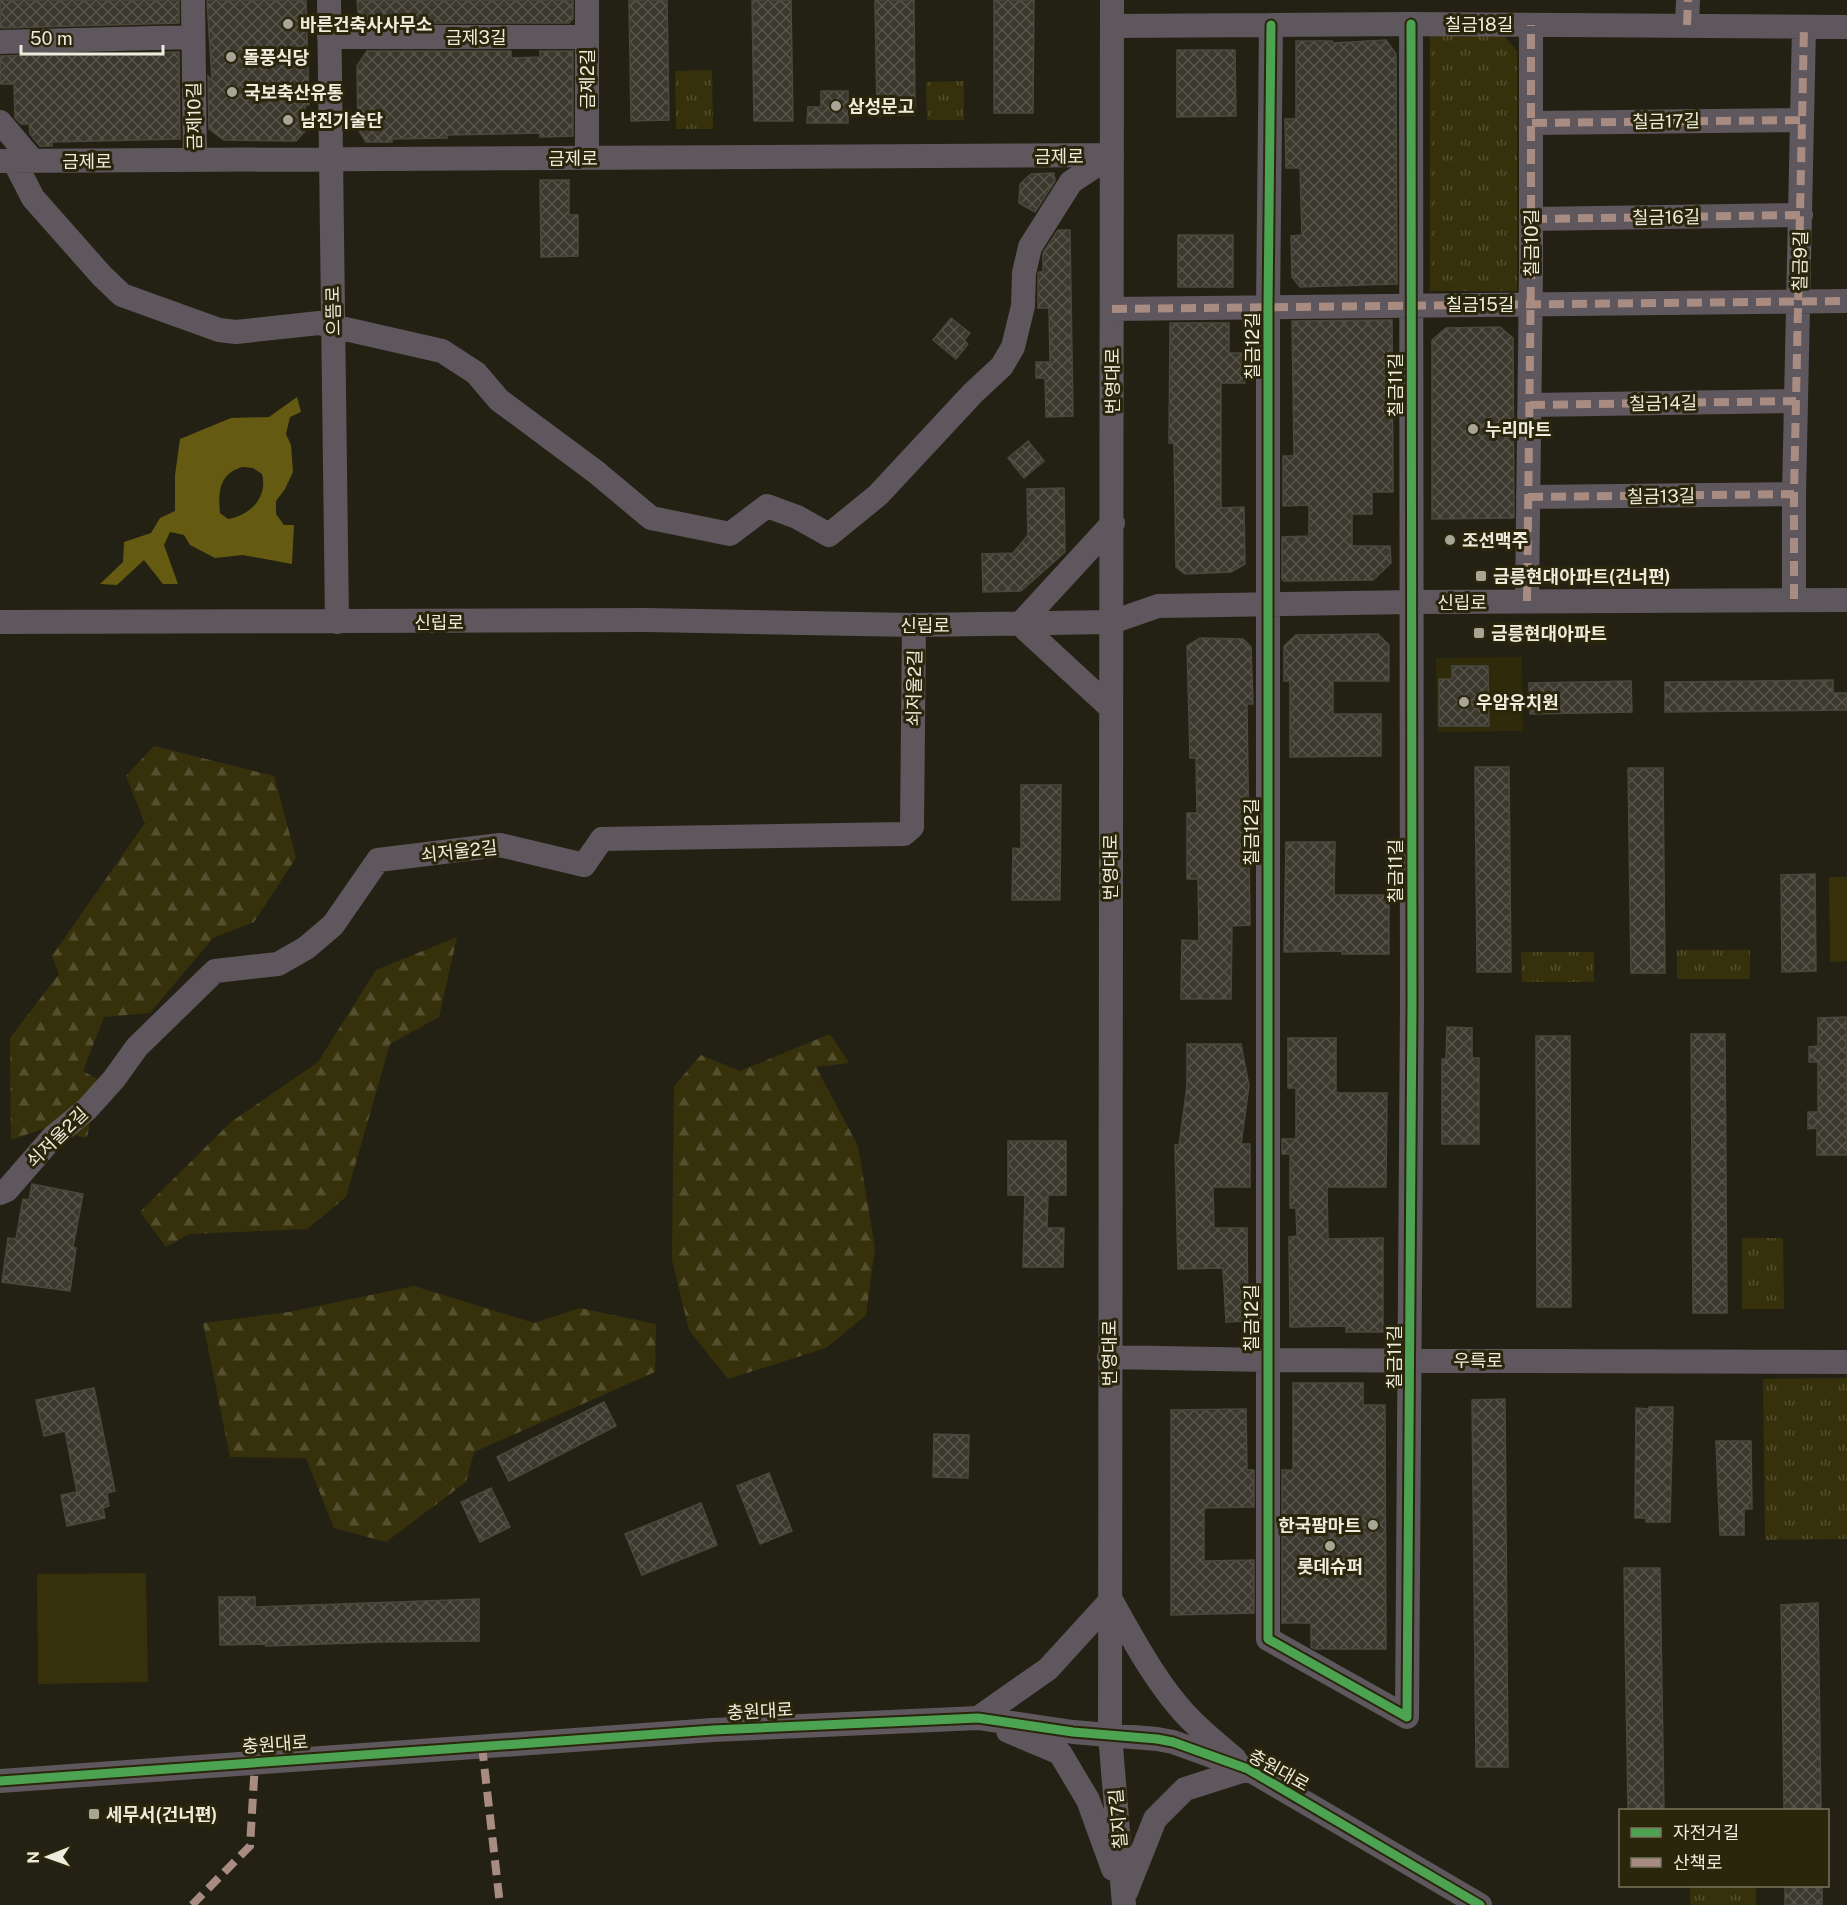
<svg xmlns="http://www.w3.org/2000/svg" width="1847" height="1905" font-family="'Public Sans','Noto Sans KR',sans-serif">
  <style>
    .built { fill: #2f2a09 }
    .grass { fill: #37310b }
    .forest { fill: url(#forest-firs) }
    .park { fill: url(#park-tufts) }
    .water { fill: #655a11; fill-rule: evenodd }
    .building { fill: url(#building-cross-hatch); stroke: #4a483c; stroke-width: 1.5 }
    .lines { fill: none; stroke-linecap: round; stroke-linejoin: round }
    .minor { stroke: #5e575e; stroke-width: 24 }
    .quiet { stroke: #a88b81; stroke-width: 8; stroke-dasharray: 15 8; stroke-linecap: butt }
    .cycleway-casing { stroke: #2a260c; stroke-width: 13 }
    .cycleway { stroke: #4ca352; stroke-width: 9 }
    .poi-dot { fill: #a7a596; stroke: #2a260c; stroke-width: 2 }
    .labels { text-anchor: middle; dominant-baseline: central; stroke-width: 6; stroke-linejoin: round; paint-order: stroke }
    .poi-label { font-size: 18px; font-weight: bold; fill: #eeecdc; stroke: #2a260c; text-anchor: start }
    .street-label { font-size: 18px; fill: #eeecdc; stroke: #2a260c }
  </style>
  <defs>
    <pattern id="forest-firs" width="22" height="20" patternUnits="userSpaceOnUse" patternTransform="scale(1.5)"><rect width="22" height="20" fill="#37310b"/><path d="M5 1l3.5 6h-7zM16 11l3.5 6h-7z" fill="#544f2e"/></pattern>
    <pattern id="park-tufts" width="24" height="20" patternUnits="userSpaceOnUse" patternTransform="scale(1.5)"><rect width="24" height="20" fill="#37310b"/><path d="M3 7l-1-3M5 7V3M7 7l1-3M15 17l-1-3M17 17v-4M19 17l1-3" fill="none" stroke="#544f2e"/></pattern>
    <pattern id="building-cross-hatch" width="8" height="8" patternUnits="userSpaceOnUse" patternTransform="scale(1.5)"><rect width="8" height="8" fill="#3b392e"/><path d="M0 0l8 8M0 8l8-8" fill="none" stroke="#58564c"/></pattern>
  </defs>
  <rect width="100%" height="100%" fill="#232113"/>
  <!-- built -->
  <path class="built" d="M1522 657 1523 731 1437 732 1436 658Z"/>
  <!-- grass -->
  <path class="grass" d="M1829 877H1847V961L1830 962Z
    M146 1573 148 1682 38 1684 37 1574Z"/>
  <!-- forest -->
  <path class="forest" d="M154 746 274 776 296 858 254 922 213 938 150 1013 104 1017 83 1071 97 1079 87 1138 45 1128 11 1140 10 1038 59 974 52 956 145 823 126 776Z
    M457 937 439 1017 390 1044 346 1197 307 1229 189 1234 166 1247 140 1212 231 1122 318 1062 376 970Z
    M830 1034 849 1063 816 1067 858 1146 875 1248 866 1315 826 1348 728 1379 689 1330 672 1260 674 1086 701 1055 740 1071Z
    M414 1286 534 1323 580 1308 656 1324 655 1372 474 1452 466 1482 386 1542 334 1528 306 1458 230 1457 203 1323 289 1312Z"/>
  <!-- park -->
  <path class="park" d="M1430 36H1504L1517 51V291H1430Z
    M712 70 713 129H676L675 71Z
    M964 81V120H927L926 82Z
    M1677 950H1750V979H1677Z
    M1521 952H1594V982H1522Z
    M1742 1238H1783L1784 1309H1742Z
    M1847 1378V1539L1765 1540 1763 1379Z
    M1690 1886H1756V1905H1690Z"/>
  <!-- water -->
  <path class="water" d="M297 397 301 412 290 417 286 434 291 445 293 472 285 489 276 501V514L284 525H294L292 564 243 555 215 558 190 545 184 535 170 532 164 545 178 584H163L144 560 117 585 100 584 123 562 124 542 151 533 160 518 175 511V475L180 439 231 418 269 417ZM242 467 253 468 262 474C268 497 251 515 228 519L220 513C218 492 219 474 242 467Z"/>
  <!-- building -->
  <path class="building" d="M0 0H179V23L0 28Z
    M207 0H306L309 105H305V131L296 141 224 140 209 129 208 76 212 81Z
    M357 0H573V19L569 23H359Z
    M629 0H667L669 120 631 121Z
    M752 0H791L793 121H754Z
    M875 0H914L915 115 877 116Z
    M994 0H1034L1033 113H994Z
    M1386 40 1396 54 1397 284 1300 287 1292 277 1291 236 1302 235 1300 168H1286L1285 119H1296V41H1332V43Z
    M1177 50H1235L1236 116 1177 117Z
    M367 51H511V58L540 57V51H573V136L540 137V133L447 135V138L392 139V142H366L358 129 357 66Z
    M179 52 180 139 52 142V146H40L30 134 29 124H21L15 118 14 84H0V56Z
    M821 91H848V123H807L808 107H821Z
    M1054 173 1055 181 1035 212 1019 203 1020 184 1031 174Z
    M540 180H569V215H578V256L541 257Z
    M1058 230H1070L1073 416 1046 417 1045 378H1036V362H1050L1049 308H1038V274L1039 272H1043V253Z
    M1178 235H1233V287H1178Z
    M951 318 970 333 964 340 968 344 956 359 933 340Z
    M1392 320 1393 492H1372V514H1352V546H1390L1391 563 1373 580 1284 581 1282 579V537L1309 536V505L1283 506V456H1294L1292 321Z
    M1170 323H1229V353H1245V383H1221V508L1244 507 1245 564 1231 572 1185 574 1176 567 1174 443H1169Z
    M1500 327 1513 338 1514 518 1432 519V340L1446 328Z
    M1028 441 1044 461 1024 478 1008 458Z
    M1064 488 1065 552 1021 591 983 592 982 554 1013 553 1028 535 1027 489Z
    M1378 634 1389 645V681H1333V714H1381V756L1290 757V681H1284V646L1296 635Z
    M1200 638 1243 639 1251 647 1253 704H1247L1250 925 1232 926 1231 999H1181L1182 940 1199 941 1198 879H1187V813H1197L1196 758H1190L1187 646Z
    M1452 666H1488L1489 726H1439V679H1452Z
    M1833 680V693H1847V710L1665 712V682Z
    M1631 681 1632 712 1530 714 1529 683Z
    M1475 767H1509L1511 972H1477Z
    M1628 768H1663L1665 973H1631Z
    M1021 785H1061L1060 900H1012L1013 848 1021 849Z
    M1286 842H1335L1334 895H1389V954H1342V951L1284 952Z
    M1815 874 1816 971 1782 972 1781 875Z
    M1846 1017 1847 1155H1817V1128L1808 1129V1112H1818V1062H1809V1047L1818 1046V1018Z
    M1447 1027 1472 1028V1058H1479V1144H1442V1059H1446Z
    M1691 1034H1725L1727 1313H1693Z
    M1536 1036H1570L1571 1307H1537Z
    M1288 1038H1336V1093H1387L1386 1187H1327L1328 1239 1383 1238V1332H1346V1326L1290 1327 1289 1237 1297 1236 1296 1208H1290V1154H1282V1139H1296V1088H1288Z
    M1187 1044H1241L1249 1086 1241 1144H1250V1187H1213L1214 1228H1247L1248 1321 1226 1322 1223 1268 1178 1269 1175 1145H1179L1187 1086Z
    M1008 1141H1066V1195H1048L1047 1228H1064L1063 1267H1023L1025 1195H1008Z
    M32 1184 83 1194 73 1247 76 1248 70 1291 2 1282 8 1238 16 1239 23 1199 29 1200Z
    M1293 1383H1363V1405H1385L1386 1649H1315L1311 1647V1623H1282V1470H1293Z
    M94 1388 115 1491 107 1493 109 1506 103 1508 105 1518 67 1526 61 1495 77 1492 65 1431 44 1436 36 1400Z
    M1505 1399 1508 1767H1476L1472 1400Z
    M604 1402 616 1426 509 1481 497 1457Z
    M1649 1407H1673L1670 1522H1646V1518H1635L1636 1408 1649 1409Z
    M1246 1409 1247 1470H1254V1507L1204 1508V1561L1254 1560V1613L1171 1615V1410Z
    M934 1434 969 1435 968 1478 933 1477Z
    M1716 1441H1751L1752 1509H1744V1535H1720Z
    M769 1473 792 1531 760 1544 737 1486Z
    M491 1488 510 1527 480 1542 461 1502Z
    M701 1503 717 1545 642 1575 625 1534Z
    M1624 1568H1660L1664 1810H1628Z
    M219 1597H255V1607L479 1599V1641L382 1642 266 1646V1644L220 1645Z
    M1818 1603 1821 1810H1784L1781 1605Z
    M1785 1886H1822V1905H1785Z"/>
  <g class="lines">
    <!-- minor -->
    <path class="minor" d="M193 0 195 160
      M329 0 337 622
      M587 0V158
      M1112 0 1110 1734 1124 1905
      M1271 25 1268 307V1639L1407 1717 1412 1005 1411 24
      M1687 25 1688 0
      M1112 26 1411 24 1847 27
      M329 37H587
      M0 42 193 37
      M0 122 33 161
      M1532 123 1801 120
      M1 161 1112 155
      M14 161 33 198 102 276 122 295 219 330 236 332 319 323 442 351 476 373 499 400 596 472 651 518 730 534 767 506 797 517 829 535 878 495 973 393 1002 366 1013 347 1023 306 1024 273 1030 247 1071 182 1112 155
      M1532 219 1801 215
      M1112 309 1847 301
      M1530 405 1796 401
      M1528 497 1794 494
      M1794 599V494L1804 27
      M1527 601 1531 271V25
      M0 622 647 620 914 625 1112 622 1158 606 1413 602 1847 600
      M1020 624 1113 523
      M1020 624 1111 708
      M0 1193 7 1190 52 1138 87 1109 114 1079 137 1047 215 971 278 964 306 948 333 925 378 860 500 845 584 865 602 839 904 834 912 827 914 625
      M1109 1357 1267 1360 1847 1362
      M978 1718 1048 1669 1111 1600C1133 1640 1161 1691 1193 1722 1206 1735 1221 1747 1235 1759
      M1008 1731 1060 1753 1088 1800 1113 1869
      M0 1781 713 1730 978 1718 1073 1732 1157 1739 1173 1742 1248 1769 1480 1905
      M1126 1892 1155 1819 1185 1789 1248 1769"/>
    <!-- quiet -->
    <path class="quiet" d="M1687 25 1688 0
      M1532 123 1801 120
      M1532 219 1801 215
      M1112 309 1847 301
      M1530 405 1796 401
      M1528 497 1794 494
      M1794 599V494L1804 27
      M1527 601 1531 271V25
      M482 1746 500 1905
      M192 1905 250 1846 255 1762"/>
    <!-- cycleway casing -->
    <g class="cycleway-casing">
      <path id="cycleway" d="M1271 25 1268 307V1639L1407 1717 1412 1005 1411 24
        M0 1781 713 1730 978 1718 1073 1732 1157 1739 1173 1742 1248 1769 1480 1905"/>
    </g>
    <!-- cycleway -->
    <use href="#cycleway" class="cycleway"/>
  </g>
  <!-- markers -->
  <g class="poi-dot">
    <circle cx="288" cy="24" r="6"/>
    <circle cx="231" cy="57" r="6"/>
    <circle cx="232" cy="92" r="6"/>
    <circle cx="836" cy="106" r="6"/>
    <circle cx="288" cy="120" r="6"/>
    <circle cx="1473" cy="429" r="6"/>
    <circle cx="1450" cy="540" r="6"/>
    <rect x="1475" y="570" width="12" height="12" rx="3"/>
    <rect x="1473" y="627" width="12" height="12" rx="3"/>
    <circle cx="1464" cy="702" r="6"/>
    <circle cx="1373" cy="1525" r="6"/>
    <circle cx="1330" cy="1546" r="6"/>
    <rect x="88" y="1808" width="12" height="12" rx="3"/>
  </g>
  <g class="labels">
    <!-- poi labels -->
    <g class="poi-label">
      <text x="300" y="24">바른건축사사무소</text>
      <text x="243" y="57">돌풍식당</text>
      <text x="244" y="92">국보축산유통</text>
      <text x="848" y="106">삼성문고</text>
      <text x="300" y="120">남진기술단</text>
      <text x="1485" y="429">누리마트</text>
      <text x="1462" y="540">조선맥주</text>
      <text x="1493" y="576">금릉현대아파트(건너편)</text>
      <text x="1491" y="633">금릉현대아파트</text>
      <text x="1476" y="702">우암유치원</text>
      <text x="1361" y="1525" text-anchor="end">한국팜마트</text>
      <text x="1330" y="1566" text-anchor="middle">롯데슈퍼</text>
      <text x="106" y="1814">세무서(건너편)</text>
    </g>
    <!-- street labels -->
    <g class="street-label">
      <text x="1479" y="24">칠금18길</text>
      <text x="476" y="37">금제3길</text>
      <text transform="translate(587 79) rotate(-90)">금제2길</text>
      <text transform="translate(194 116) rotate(-91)">금제10길</text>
      <text transform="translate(1666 121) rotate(-1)">칠금17길</text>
      <text x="1059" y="156">금제로</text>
      <text x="573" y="158">금제로</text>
      <text x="87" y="161">금제로</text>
      <text transform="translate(1666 217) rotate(-1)">칠금16길</text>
      <text transform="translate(1531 243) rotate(-90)">칠금10길</text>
      <text transform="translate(1800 261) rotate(-89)">칠금9길</text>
      <text x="1480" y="304">칠금15길</text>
      <text transform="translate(333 311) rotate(-91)">으뜸로</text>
      <text transform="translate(1252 346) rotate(-90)">칠금12길</text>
      <text transform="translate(1112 381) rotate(-90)">번영대로</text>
      <text transform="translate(1395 385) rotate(-90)">칠금11길</text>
      <text transform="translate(1663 403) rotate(-1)">칠금14길</text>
      <text transform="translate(1661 496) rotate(-1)">칠금13길</text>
      <text x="1462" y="602">신립로</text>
      <text x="439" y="622">신립로</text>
      <text x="925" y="625">신립로</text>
      <text transform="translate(914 688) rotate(-89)">쇠저울2길</text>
      <text transform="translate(1251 832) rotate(-90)">칠금12길</text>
      <text transform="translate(459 851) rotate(-6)">쇠저울2길</text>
      <text transform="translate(1110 867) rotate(-90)">번영대로</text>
      <text transform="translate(1395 871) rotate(-90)">칠금11길</text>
      <text transform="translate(57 1137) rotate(-44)">쇠저울2길</text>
      <text transform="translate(1251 1318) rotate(-90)">칠금12길</text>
      <text transform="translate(1109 1353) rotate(-90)">번영대로</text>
      <text transform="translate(1394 1357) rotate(-90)">칠금11길</text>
      <text x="1478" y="1360">우륵로</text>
      <text transform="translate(760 1711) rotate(-3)">충원대로</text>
      <text transform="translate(275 1744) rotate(-4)">충원대로</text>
      <text transform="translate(1279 1770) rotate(29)">충원대로</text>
      <text transform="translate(1118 1819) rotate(-95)">칠지7길</text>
    </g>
  </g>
  <!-- legend -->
  <rect x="1619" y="1809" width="210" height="78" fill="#2a260c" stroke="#78755f" stroke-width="1.5"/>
  <rect x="1631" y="1828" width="30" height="9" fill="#4ca352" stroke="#78755f" stroke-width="1.5"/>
  <text x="1673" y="1839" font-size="18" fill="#eeecdc">자전거길</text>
  <rect x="1631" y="1858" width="30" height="9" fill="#a88b81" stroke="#78755f" stroke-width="1.5"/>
  <text x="1673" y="1869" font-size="18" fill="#eeecdc">산책로</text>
  <!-- north arrow -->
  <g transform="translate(48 1857) rotate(269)" stroke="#2a260c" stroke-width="4.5" paint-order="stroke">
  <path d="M0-4.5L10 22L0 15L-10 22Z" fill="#eeecdc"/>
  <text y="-9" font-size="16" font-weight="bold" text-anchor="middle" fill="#eeecdc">N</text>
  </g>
  <!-- scale -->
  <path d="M21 45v9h142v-9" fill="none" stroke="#eeecdc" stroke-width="3"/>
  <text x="30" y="45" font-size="18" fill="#eeecdc" stroke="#2a260c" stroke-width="4.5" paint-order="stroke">50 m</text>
</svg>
